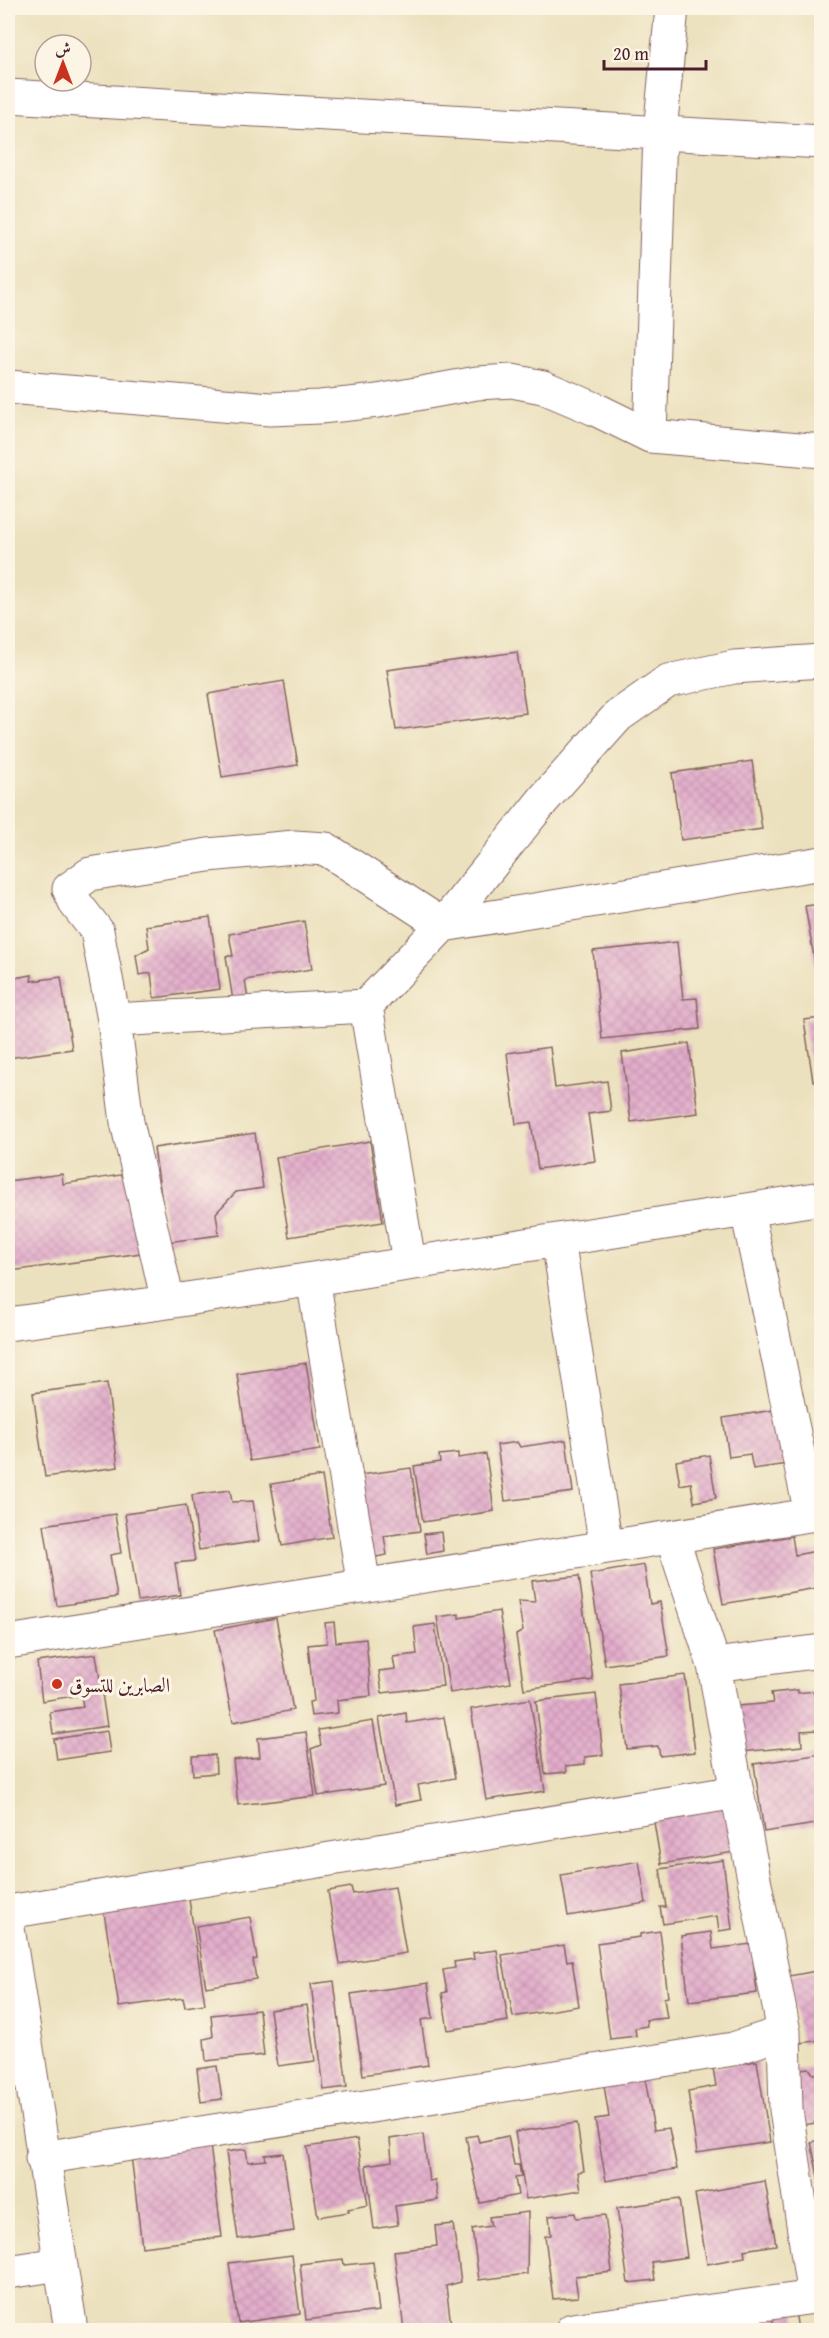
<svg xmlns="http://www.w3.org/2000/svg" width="829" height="2338" font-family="'Gentium Book Plus',Amiri,serif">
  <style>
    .building { fill: url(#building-cross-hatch) }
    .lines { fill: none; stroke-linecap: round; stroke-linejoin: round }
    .minor-casing { stroke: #83635e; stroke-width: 35 }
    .minor { stroke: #fff; stroke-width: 33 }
    .poi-dot { fill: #c8321e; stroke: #fcf5e5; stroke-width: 2 }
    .labels { text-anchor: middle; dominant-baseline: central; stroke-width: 6; stroke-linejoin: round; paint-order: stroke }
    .poi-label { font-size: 20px; fill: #4a1f2b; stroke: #fcf5e5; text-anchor: start }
  </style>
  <defs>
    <pattern id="building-cross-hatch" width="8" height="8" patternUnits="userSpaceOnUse" patternTransform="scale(1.5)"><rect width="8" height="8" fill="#e2adcb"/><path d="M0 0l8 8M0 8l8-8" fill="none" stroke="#c394ae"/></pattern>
  </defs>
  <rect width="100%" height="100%" fill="#fcf5e5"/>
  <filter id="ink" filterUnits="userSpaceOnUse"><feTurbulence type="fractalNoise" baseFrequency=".0167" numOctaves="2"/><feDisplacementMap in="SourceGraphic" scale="12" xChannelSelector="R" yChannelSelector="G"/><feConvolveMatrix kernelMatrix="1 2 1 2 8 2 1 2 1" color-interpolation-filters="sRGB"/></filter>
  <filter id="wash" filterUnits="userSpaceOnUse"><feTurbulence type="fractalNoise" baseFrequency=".008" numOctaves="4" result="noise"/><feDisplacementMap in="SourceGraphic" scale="24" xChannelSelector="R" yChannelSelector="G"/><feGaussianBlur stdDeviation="1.35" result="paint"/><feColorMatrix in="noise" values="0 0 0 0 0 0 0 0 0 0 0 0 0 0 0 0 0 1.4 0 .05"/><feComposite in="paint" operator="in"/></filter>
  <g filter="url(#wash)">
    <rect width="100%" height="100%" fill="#ece1be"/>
    <g id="blocks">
      <!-- building -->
      <path class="building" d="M517 652 526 713 396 730 387 670Z
        M284 681 298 765 222 777 208 694Z
        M752 761 762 829 681 840 672 773Z
        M822 904V992H820L805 906Z
        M210 917 220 989 154 998 151 973 139 975 136 955 149 948 146 926Z
        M304 921 312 969 245 980 248 999 233 1001 226 956H233L229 934Z
        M677 942 683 999 697 998 700 1029 602 1039 593 951Z
        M32 975 31 981 61 977 72 1049 8 1058V979Z
        M822 1018V1080L813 1081 804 1020Z
        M689 1043 698 1113 631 1122 622 1053Z
        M550 1047 555 1088 607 1081 611 1111 588 1114 595 1161 538 1169 531 1122 516 1124 507 1053Z
        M255 1133 263 1188 236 1192 216 1213 219 1235 168 1242 154 1148Z
        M370 1141 383 1222 289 1237 276 1157Z
        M62 1174 63 1184 127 1174 141 1253 11 1271 8 1253V1181Z
        M306 1363 320 1450 250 1461 237 1374Z
        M107 1383 118 1467 45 1477 33 1393Z
        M786 1408 794 1463 753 1469 750 1454 729 1457 723 1418Z
        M566 1440 573 1492 505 1501 497 1445 517 1442 520 1447Z
        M458 1453V1458L486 1454 494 1511 423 1522 414 1466 440 1462 439 1455Z
        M709 1455 716 1498 694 1502 691 1483 680 1485 676 1461Z
        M411 1468 420 1531 384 1536 387 1555 365 1559 353 1476Z
        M322 1476 332 1537 282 1546 271 1484Z
        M230 1490 232 1502 253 1501 259 1541 199 1550 192 1495Z
        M186 1505 195 1561 175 1563 180 1595 138 1601 125 1514Z
        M115 1514 121 1553 110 1555 117 1597 57 1606 44 1525Z
        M441 1532 443 1551 427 1554 424 1534Z
        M792 1536 795 1555 822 1550V1587L723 1604 713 1549Z
        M644 1565 650 1604 660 1602 669 1656 605 1665 590 1574Z
        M579 1576 593 1680 524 1689 516 1635 523 1631 518 1601 535 1602 532 1581Z
        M499 1611 511 1683 450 1693 437 1617 459 1614V1618Z
        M276 1618 293 1710 233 1722 215 1630Z
        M334 1622 336 1642 366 1639 371 1696 337 1700 338 1713 311 1716 309 1702 314 1701 308 1645 327 1643 325 1623Z
        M435 1624 443 1686 382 1693 379 1671 395 1669 393 1657 417 1654 414 1627Z
        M96 1654 107 1726 53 1734 50 1712 83 1707 81 1695 42 1701 37 1662Z
        M685 1675 695 1752 660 1756 658 1746 627 1749 619 1684Z
        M798 1690V1693L814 1691 818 1730 801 1731 802 1746 742 1752 738 1706 773 1703 771 1693Z
        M596 1694 603 1755 585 1757V1764L566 1766 567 1772 545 1774 536 1701Z
        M530 1699 545 1791 486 1800 471 1709Z
        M406 1713 407 1723 444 1717 455 1778 418 1785 421 1800 395 1805 379 1718Z
        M373 1721 384 1786 318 1796 311 1749 321 1745 318 1730Z
        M107 1731 110 1752 57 1760 54 1739Z
        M306 1732 315 1796 238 1805 233 1760 260 1757 258 1738Z
        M822 1754V1823L764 1832 754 1764Z
        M215 1755 216 1773 193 1775 192 1756Z
        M726 1804 735 1852 661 1864 653 1816Z
        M723 1860 732 1929 719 1931 717 1916 663 1924 660 1907H666L660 1869Z
        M639 1861 646 1903 568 1916 561 1875Z
        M351 1887 353 1894 395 1887 406 1953 340 1964 328 1891Z
        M188 1893 205 2004 185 2007 183 1998 119 2007 103 1906Z
        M250 1917 257 1959 253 1960 256 1979 206 1987 196 1926Z
        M660 1931 668 1997 664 1998 667 2018 646 2020 647 2026 635 2028 636 2036 610 2039 597 1943 640 1937V1934Z
        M711 1932 713 1949 751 1944 757 1993 689 2001 681 1936Z
        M564 1945 567 1961 572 1960 579 2006 513 2017 502 1955Z
        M497 1950 508 2021 448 2030 442 1993 447 1992 443 1970 455 1968 454 1962 474 1959 473 1953Z
        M822 1970V2040L801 2043 789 1976Z
        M334 1981 347 2087 324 2090 311 1984Z
        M428 1983 433 2018 421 2020 428 2065 363 2075 351 1994Z
        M307 2005 315 2061 278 2066 270 2010Z
        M259 2010 264 2055 206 2061 204 2039 213 2037 211 2015Z
        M757 2061 770 2142 697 2153 688 2091 716 2086 713 2068Z
        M217 2066 222 2099 201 2102 197 2069Z
        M809 2068 813 2074 822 2073V2122L796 2126 787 2071Z
        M645 2078 654 2130 669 2128 677 2169 606 2181 595 2119 609 2117 604 2085Z
        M577 2123 584 2171 578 2172 581 2190 526 2199 515 2132Z
        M423 2134 429 2181 435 2180 438 2200 395 2206 398 2225 374 2229 366 2165 392 2161 390 2139Z
        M477 2135 479 2142 508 2136 514 2165H519L521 2177 515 2178 518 2195 480 2203 466 2137Z
        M357 2139 368 2205 348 2209 349 2212 318 2217 307 2147Z
        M822 2139V2186H820L811 2142Z
        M210 2145 222 2237 142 2247 131 2155Z
        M246 2149 248 2162 266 2160 265 2155 283 2153 294 2231 238 2239 226 2152Z
        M765 2181 776 2245 744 2250 745 2257 707 2264 695 2194Z
        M679 2199 687 2257 652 2262 655 2280 628 2283 617 2208Z
        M528 2212 527 2274 479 2280 472 2229 491 2226 489 2217Z
        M575 2213 576 2218 605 2215 612 2272 575 2276 578 2297 553 2299 545 2236 551 2235 549 2216Z
        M453 2224 461 2282 446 2286 451 2325 404 2330 394 2251 437 2246 435 2226Z
        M292 2255 300 2314 238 2323 229 2263Z
        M343 2259 344 2265 373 2262 379 2311 306 2320 300 2264Z
        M795 2311 798 2330H774L772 2315Z"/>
    </g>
  </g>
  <g filter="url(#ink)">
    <use href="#blocks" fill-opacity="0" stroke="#83635e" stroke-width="1.5"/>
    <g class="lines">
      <!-- minor casing -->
      <g class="minor-casing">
        <path id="minor" d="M8 96 822 142
          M8 387 270 409 320 407 378 401 477 383 512 381 543 387 595 409 650 436 822 451
          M650 436 660 132 672 8
          M114 1020 366 1006
          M747 1210 811 1514
          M558 1240 606 1547
          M409 1262 366 1006 443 925 544 799 618 716 668 681 734 667 822 661
          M313 1279 364 1586
          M168 1302 127 1122 114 1020 97 931 76 904 69 889 90 874 208 855 294 847 326 849 443 925 822 863
          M8 1324 168 1302 822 1198
          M8 1642 822 1513
          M714 1665 822 1651
          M737 1792 784 2032 786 2110 814 2297
          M8 1912 737 1792 714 1665 672 1537
          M8 1928 71 2330
          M42 2158 733 2049 784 2032
          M8 2272 60 2264
          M572 2330 822 2296"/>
      </g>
      <!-- minor -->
      <use href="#minor" class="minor"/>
    </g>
  </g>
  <!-- markers -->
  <circle class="poi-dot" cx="57" cy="1684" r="6"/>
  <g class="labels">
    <!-- poi labels -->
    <g class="poi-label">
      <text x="69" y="1684">الصابرين للتسوق</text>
    </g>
  </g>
  <!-- margin -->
  <rect width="829" height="2338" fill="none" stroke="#fcf5e5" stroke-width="30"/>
  <!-- north arrow -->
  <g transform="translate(63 63)"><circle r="28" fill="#fcf5e5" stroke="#b59f9b" stroke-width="1.5"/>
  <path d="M0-4.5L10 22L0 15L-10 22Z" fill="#c8321e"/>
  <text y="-9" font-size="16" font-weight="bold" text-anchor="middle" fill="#4a1f2b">ش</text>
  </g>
  <!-- scale -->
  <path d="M604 60v9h102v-9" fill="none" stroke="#4a1f2b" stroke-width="3"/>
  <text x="613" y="60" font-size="18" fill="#4a1f2b" stroke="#fcf5e5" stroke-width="4.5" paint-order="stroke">20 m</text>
</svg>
